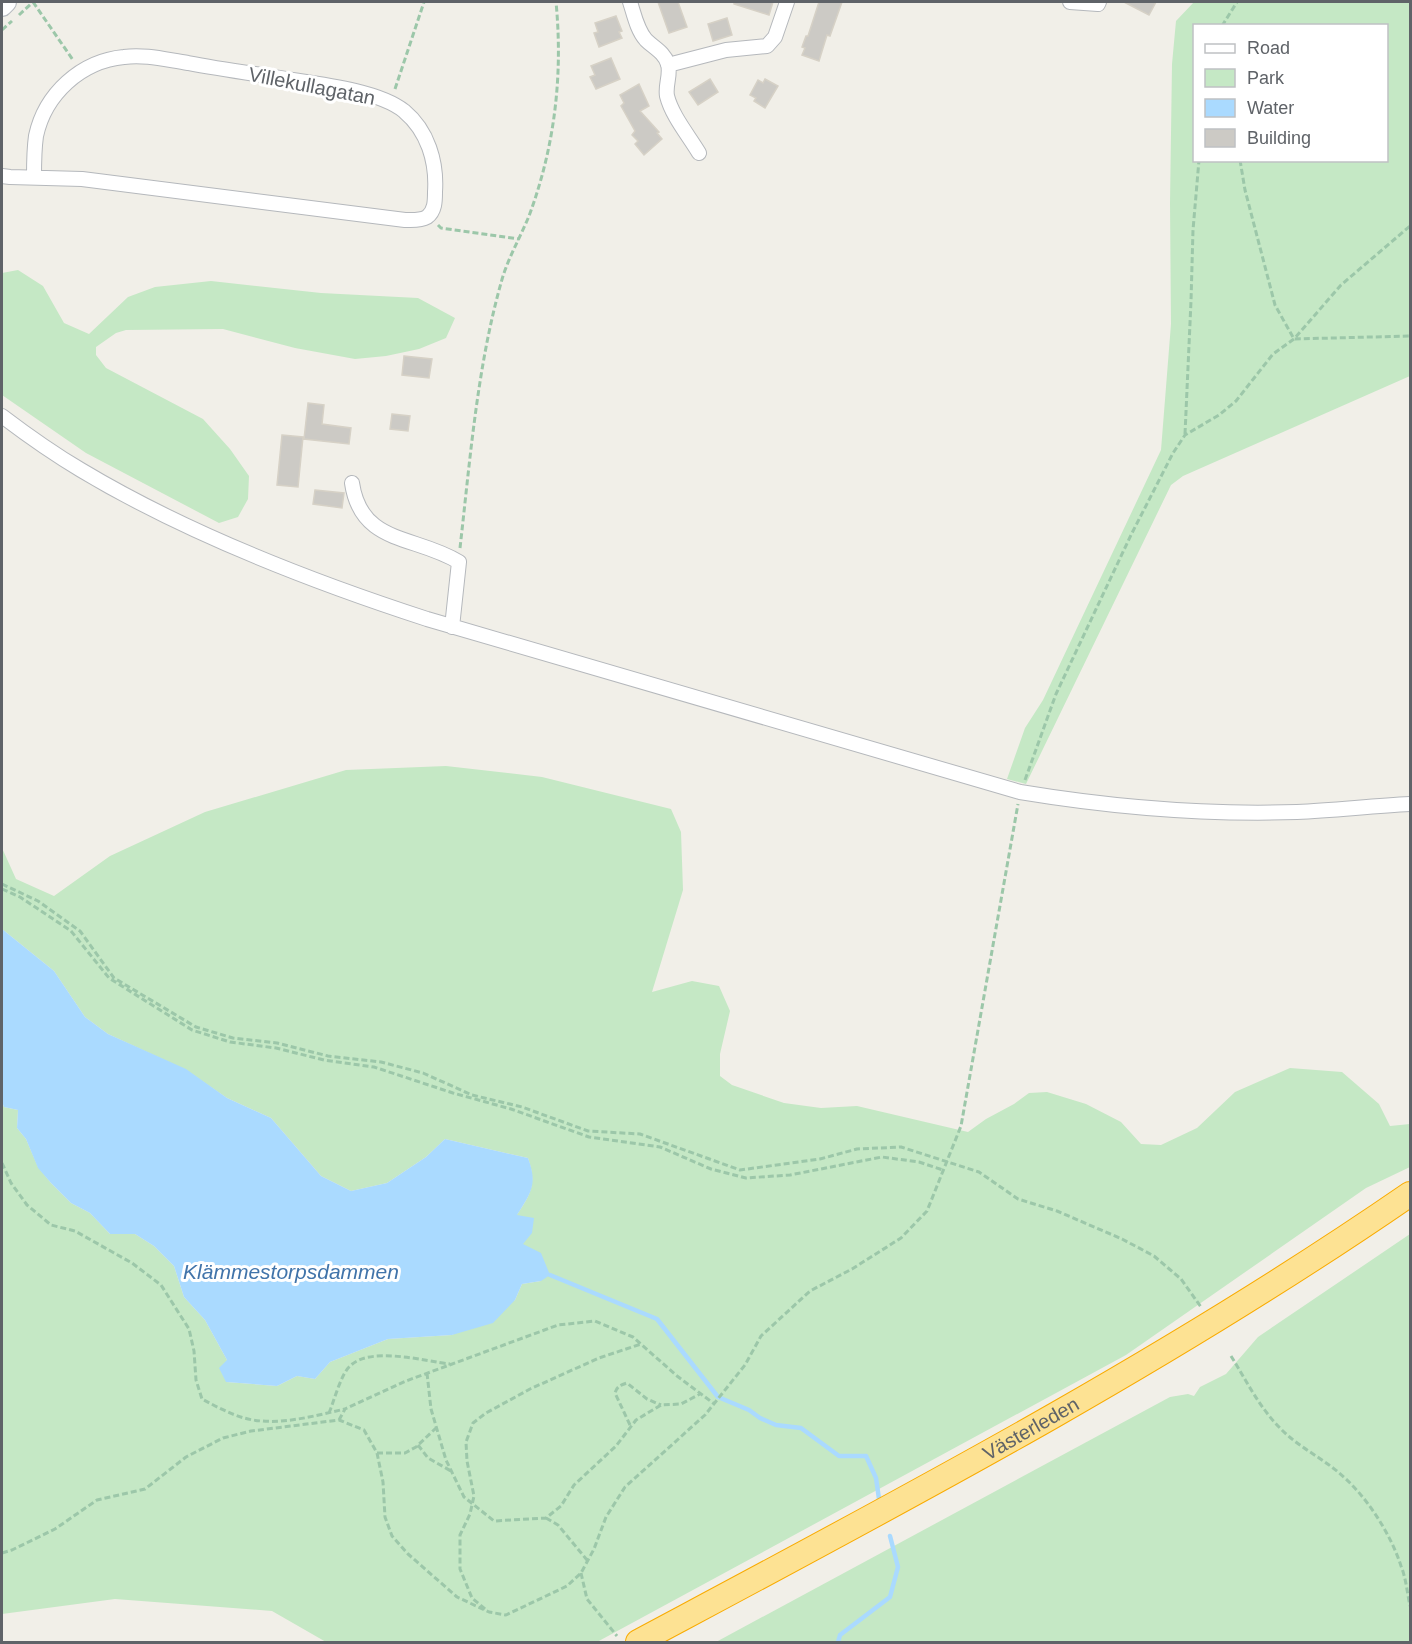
<svg xmlns="http://www.w3.org/2000/svg" width="1412" height="1644" font-family="Helvetica,sans-serif">
  <style>
    .green { fill: #c5e8c5; fill-rule: evenodd }
    .water { fill: #aadaff }
    .lines { fill: none; stroke-linecap: round; stroke-linejoin: round }
    .stream { stroke: #aadaff; stroke-width: 4.5 }
    .building { fill: #cccac5; stroke: #d6d1c6; stroke-width: 1.5 }
    .street-casing { stroke: #b5b8bc; stroke-width: 16 }
    .secondary-casing { stroke: #b6babf; stroke-width: 22 }
    .highway-casing { stroke: #f9ab00; stroke-width: 26 }
    .path { stroke: #9cc7a9; stroke-width: 3; stroke-dasharray: 6 3; stroke-linecap: butt }
    .street { stroke: #fff; stroke-width: 14 }
    .secondary { stroke: #fff; stroke-width: 20 }
    .highway { stroke: #fde293; stroke-width: 24 }
    .labels { text-anchor: middle; dominant-baseline: central; stroke-width: 6; stroke-linejoin: round; paint-order: stroke }
    .street-label { font-size: 20px; fill: #5f6368; stroke: #fff }
    .water-label { font-size: 21px; font-style: italic; fill: #4174aa; stroke: #fff }
  </style>
  <rect width="100%" height="100%" fill="#f1efe8"/>
  <!-- green -->
  <path class="green" d="M1194 2H1410V376L1183 476 1171 485 1026 784 1007 779 1025 728 1043 700 1161 450 1171 324 1170 203 1172 64 1176 21ZM1194 26H1386V160H1194Z
    M18 270 43 286 64 323 89 334 128 297 155 287 211 281 321 293 418 298 455 318 446 338 419 349 386 356 355 359 295 348 223 329 126 330 116 333 96 347V355L106 368 203 419 230 449 249 476 248 499 238 517 219 523 86 453 2 395V273Z
    M446 766 542 777 671 809 681 832 683 890 652 992 692 981 719 986 730 1011 720 1054V1076L732 1085 784 1103 821 1108 857 1106 968 1132 986 1119 1014 1104 1029 1093 1047 1092 1086 1104 1121 1122 1141 1144 1161 1145 1197 1128 1235 1092 1290 1068 1342 1072 1379 1104 1390 1126 1410 1124V1167L1366 1188 1126 1355 597 1642H326L272 1611 115 1599 2 1614V1102L4 1107 18 1110 17 1128 26 1139 38 1167 51 1183 71 1203 90 1213 110 1234H135L154 1246 174 1266 184 1297 205 1320 227 1360 226 1382 277 1386 297 1376 315 1379 330 1362 388 1339 452 1335 515 1300 522 1284 541 1281 522 1244 516 1216C531 1194 537 1184 528 1158L445 1139 426 1157 387 1183 351 1191 321 1176 271 1118 227 1098 186 1070 108 1034 85 1017 54 971 2 929V848L16 879 54 896 110 856 205 812 346 770Z
    M1410 1234V1642H716L1170 1397 1188 1394 1194 1396 1200 1387 1226 1374 1258 1337Z"/>
  <!-- water -->
  <path class="water" d="M2 929 54 971 85 1017 108 1034 186 1069 227 1098 271 1118 321 1176 351 1191 387 1183 426 1157 445 1139 528 1158C538 1184 531 1193 517 1215L534 1218 532 1233 523 1244 541 1253 550 1275 541 1281 522 1284 515 1300 493 1323 452 1335 388 1339 330 1362 315 1379 297 1376 277 1386 226 1382 219 1368 227 1360 205 1320 184 1297 174 1266 154 1246 135 1234H110L90 1213 71 1203 51 1183 38 1168 26 1139 17 1128 18 1110 4 1107 2 1102Z"/>
  <g class="lines">
    <!-- stream -->
    <path class="stream" d="M550 1275 657 1319 718 1397 749 1410 760 1418 776 1425 801 1428 839 1456H866L876 1478 879 1499
      M838 1642 840 1635 890 1597 898 1567 890 1536"/>
  </g>
  <!-- building -->
  <path class="building" d="M658 2H678L687 27 669 33Z
    M734 2H773L769 15 734 4Z
    M819 2H842L830 36 827 35 819 61 802 55 805 48 802 47 806 36H808Z
    M1124 2H1156L1149 15Z
    M616 16 622 31 619 32 622 38 599 47 594 33 598 32 595 23Z
    M727 18 732 35 713 41 708 24Z
    M611 58 620 79 596 89 590 77 595 75 591 66Z
    M710 79 718 92 698 105 689 92Z
    M765 79 778 86 765 108 754 101 756 98 750 95 758 80 763 83Z
    M639 84 649 106 640 111 659 132 657 133 662 139 644 155 635 144 638 141 632 135 635 131 621 106 624 103 620 95Z
    M404 356 432 359 429 378 402 375Z
    M308 403 324 405 322 424 351 428 349 444 304 439Z
    M392 414 410 416 408 431 390 429Z
    M282 435 303 437 298 487 277 485Z
    M315 490 344 493 342 508 313 504Z"/>
  <g class="lines">
    <!-- street casing -->
    <g class="street-casing">
      <path id="street" d="M630 2C634 14 637 30 646 40 654 48 664 52 668 64 671 75 665 85 667 96 672 116 689 136 699 153
        M1070 2 1098 4 1099 2
        M668 65 726 50 767 46 775 37 787 2
        M2 176 10 177 82 179 405 220C412 220 420 221 427 217 435 211 435 201 435 192 437 162 428 131 404 111 375 88 306 83 268 76 241 72 214 68 188 63 167 60 145 54 124 57 81 61 45 94 36 136 34 150 34 164 34 177
        M2 416C27 435 54 454 81 470 186 533 310 581 427 619L1020 792C1111 807 1205 815 1297 812 1335 810 1373 806 1410 804
        M352 483C361 545 415 535 459 562L452 627"/>
    </g>
    <!-- secondary casing -->
    <g class="secondary-casing">
      <path id="secondary" d="M2 6 6 2"/>
    </g>
    <!-- highway casing -->
    <g class="highway-casing">
      <g id="highway">
        <path id="s1" d="M638 1642C900 1502 1165 1363 1410 1194"/>
      </g>
    </g>
    <!-- path -->
    <path class="path" d="M33 2 73 60
      M19 15 33 2
      M1222 26 1237 2
      M2 30 12 21
      M395 89 424 2
      M1240 160 1245 190 1275 305 1294 339 1410 336
      M438 225 441 228 519 239
      M1185 434 1191 301 1193 230 1199 160
      M460 548C470 461 477 368 501 283 507 260 520 238 529 216 555 146 563 75 556 2
      M1025 780 1056 694 1131 535 1173 453 1185 435 1219 415 1236 401 1273 354 1294 339 1341 285 1410 226
      M2 884 38 901 80 931 114 978 196 1027 233 1038 277 1043 328 1056 381 1062 423 1073 472 1095 522 1107 588 1131 640 1134 740 1170 820 1159 857 1149 901 1147 979 1172 1018 1199 1057 1211 1122 1239 1154 1256 1181 1279 1201 1307
      M2 889 20 897 71 931 109 978 192 1030 230 1042 276 1048 324 1060 374 1067 453 1093 511 1109 589 1137 660 1147 711 1169 746 1178 790 1175 882 1157 919 1162 943 1170
      M2 1163 11 1183 27 1205 51 1225 75 1231 132 1263 161 1285 189 1329 194 1351 196 1380 202 1399C215 1406 230 1414 244 1418 277 1427 313 1416 345 1409
      M1231 1356C1246 1380 1259 1407 1280 1428 1297 1446 1319 1456 1338 1472 1365 1494 1390 1532 1401 1566 1406 1578 1407 1592 1410 1606
      M427 1373 431 1409 446 1460 464 1497 494 1521 546 1518 561 1506 574 1485 616 1446 636 1420 661 1405 681 1404 700 1394
      M329 1413C334 1401 341 1374 350 1366 370 1346 425 1361 450 1364
      M339 1420 345 1409 406 1381 558 1325 595 1321 633 1337 677 1376 713 1403
      M630 1425 615 1393C617 1386 621 1385 627 1383L647 1399 661 1405
      M418 1445 428 1458 451 1471
      M377 1453H405L416 1447 436 1428
      M546 1518 558 1525 587 1560
      M2 1553 12 1550 55 1529 97 1500 145 1489 186 1457 223 1438 251 1431 339 1420 364 1430 377 1453 383 1482 385 1517 392 1536 408 1554 457 1597 489 1612 506 1615 567 1586 581 1573 594 1549 606 1517 625 1487 705 1415 745 1365 761 1336 810 1291 852 1269 901 1238 927 1211 961 1126 1018 804
      M581 1573 587 1599 617 1636
      M485 1609 472 1598 460 1569V1535L470 1514 474 1496 467 1461 466 1442 473 1423 486 1413 530 1389 599 1358 641 1344"/>
    <!-- street -->
    <use href="#street" class="street"/>
    <!-- secondary -->
    <use href="#secondary" class="secondary"/>
    <!-- highway -->
    <use href="#highway" class="highway"/>
  </g>
  <g class="labels">
    <!-- street labels -->
    <g class="street-label">
      <text transform="translate(312 86) rotate(11)">Villekullagatan</text>
      <text stroke="none"><textPath href="#s1" startOffset="447">Västerleden</textPath></text>
    </g>
    <!-- water labels -->
    <g class="water-label">
      <text x="291" y="1271">Klämmestorpsdammen</text>
    </g>
  </g>
  <!-- border -->
  <rect width="1412" height="1644" fill="none" stroke="#5f6368" stroke-width="6"/>
  <!-- legend -->
  <rect x="1193" y="24" width="195" height="138" fill="#ffffff" stroke="#bfc1c3" stroke-width="1.5"/>
  <rect x="1205" y="44" width="30" height="9" fill="#ffffff" stroke="#bfc1c3" stroke-width="1.5"/>
  <text x="1247" y="54" font-size="18" fill="#5f6368">Road</text>
  <rect x="1205" y="69" width="30" height="18" fill="#c5e8c5" stroke="#bfc1c3" stroke-width="1.5"/>
  <text x="1247" y="84" font-size="18" fill="#5f6368">Park</text>
  <rect x="1205" y="99" width="30" height="18" fill="#aadaff" stroke="#bfc1c3" stroke-width="1.5"/>
  <text x="1247" y="114" font-size="18" fill="#5f6368">Water</text>
  <rect x="1205" y="129" width="30" height="18" fill="#cccac5" stroke="#bfc1c3" stroke-width="1.5"/>
  <text x="1247" y="144" font-size="18" fill="#5f6368">Building</text>
</svg>
